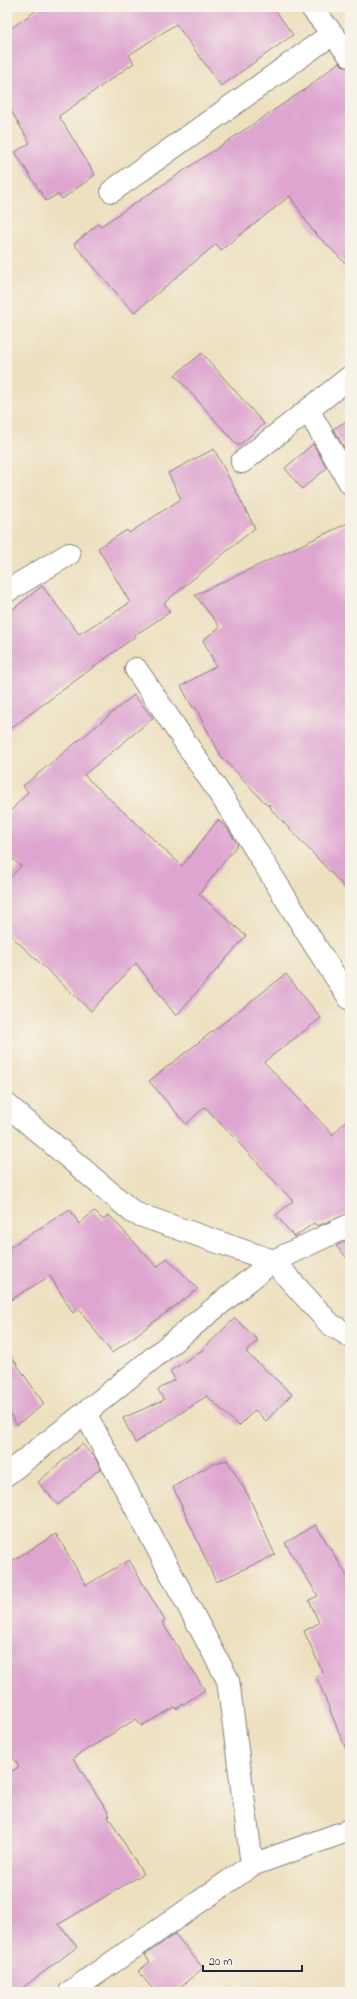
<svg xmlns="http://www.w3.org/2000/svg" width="357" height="1999" font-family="'Indie Flower',sans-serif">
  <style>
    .building { fill: #dea5d0 }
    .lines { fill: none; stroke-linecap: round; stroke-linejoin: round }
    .minor-casing { stroke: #88817d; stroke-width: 24 }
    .minor { stroke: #fff; stroke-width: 22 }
  </style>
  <rect width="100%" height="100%" fill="#f7f3e8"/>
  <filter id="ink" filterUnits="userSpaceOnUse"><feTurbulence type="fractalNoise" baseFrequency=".025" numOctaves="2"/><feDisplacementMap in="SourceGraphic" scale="8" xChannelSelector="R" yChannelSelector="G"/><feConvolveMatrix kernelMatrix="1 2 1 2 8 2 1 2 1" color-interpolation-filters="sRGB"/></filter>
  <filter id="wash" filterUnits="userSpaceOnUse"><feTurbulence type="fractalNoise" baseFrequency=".012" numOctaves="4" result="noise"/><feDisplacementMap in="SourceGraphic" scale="16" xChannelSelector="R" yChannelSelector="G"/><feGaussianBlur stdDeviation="0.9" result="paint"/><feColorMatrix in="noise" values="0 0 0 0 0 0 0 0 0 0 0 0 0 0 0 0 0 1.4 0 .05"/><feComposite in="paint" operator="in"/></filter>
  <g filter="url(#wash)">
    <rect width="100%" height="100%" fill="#ede0bf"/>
    <g id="blocks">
      <!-- building -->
      <path class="building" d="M41 7H273L293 35 221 86 176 24 129 55 134 63 59 116 95 175 62 199 58 194 46 201 15 152 30 143 7 104V31Z
        M339 62 345 67 350 68V268L312 230 290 196 221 250 216 244 134 313 74 244 99 223 101 226 307 88Z
        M202 353 264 424 238 446 175 375Z
        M350 419V449L347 452 333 429Z
        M313 444 327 468 302 489 285 468Z
        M214 449 255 528 164 603 170 612 135 635 136 636 7 731V614L42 586 79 634 130 603 98 548 127 530 129 533 181 499 168 473Z
        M350 522V893L271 809 269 804 268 806 221 756 195 707 193 708 181 686 216 666 203 640 220 627 195 595Z
        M134 695 153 718 84 775 182 866 218 820 227 828 238 844 199 894 246 936 176 1016 136 963 91 1011 7 932V881L21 866 7 854V815L28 792 23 786Z
        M286 974 321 1018 264 1062 333 1135 350 1116V1213L317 1226 314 1223 294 1237 276 1215 293 1201 205 1107 186 1124 149 1081Z
        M70 1209 79 1224 94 1211 103 1220 109 1215 157 1267 167 1258 198 1289 112 1353 79 1309 73 1313 50 1276 7 1302V1249Z
        M350 1239V1261L336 1246Z
        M235 1318 258 1340 246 1352 292 1394 266 1421 255 1410 239 1426 207 1396 135 1443 123 1418 164 1400 158 1390 175 1379 170 1371 201 1351Z
        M7 1350 44 1404 17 1425 7 1410Z
        M82 1444 95 1458 101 1468 58 1505 38 1482Z
        M227 1460 249 1497 275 1555 216 1582 173 1487 212 1464Z
        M316 1525 350 1581 349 1757 316 1676 323 1673 304 1631 319 1623 309 1600 318 1596 285 1543Z
        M56 1534 86 1585 129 1560 165 1621 162 1622 205 1690 176 1709 175 1707 141 1726 136 1719 73 1758 110 1815 108 1816 143 1874 59 1924 77 1947 17 1992H7V1774L19 1767 7 1747V1564Z
        M175 1934 203 1968 174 1992H155L138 1971 150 1962 145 1955Z"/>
    </g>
  </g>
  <g filter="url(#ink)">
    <use href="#blocks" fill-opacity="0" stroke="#88817d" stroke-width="1"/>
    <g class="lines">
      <!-- minor casing -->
      <g class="minor-casing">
        <path id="minor" d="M311 7 350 56
          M112 191 332 34
          M308 410 350 483
          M242 462 350 377
          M7 591 69 554
          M136 669 236 818 314 944 350 999
          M7 1105 134 1213 273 1261 330 1324 350 1336
          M85 1413 228 1680 252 1865
          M7 1474 85 1413 273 1261 350 1225
          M70 1992 252 1865 350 1830"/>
      </g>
      <!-- minor -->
      <use href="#minor" class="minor"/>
    </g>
  </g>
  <!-- margin -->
  <rect width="357" height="1999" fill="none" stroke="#f7f3e8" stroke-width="24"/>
  <!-- scale -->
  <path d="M203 1965v6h99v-6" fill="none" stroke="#22223b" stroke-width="2"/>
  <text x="209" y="1965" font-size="12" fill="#22223b" stroke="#f7f3e8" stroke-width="3" paint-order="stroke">20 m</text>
</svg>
